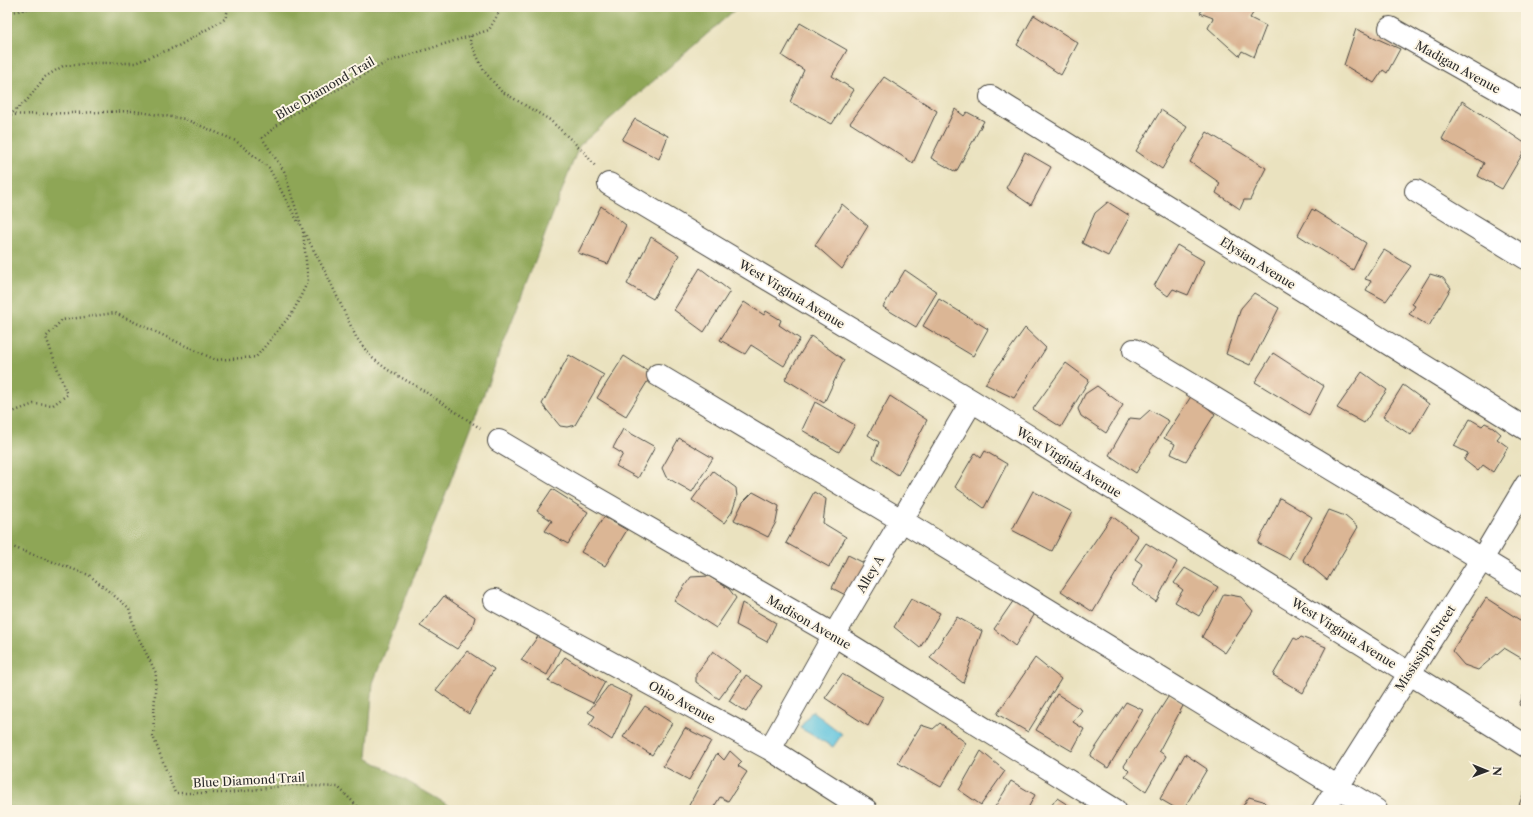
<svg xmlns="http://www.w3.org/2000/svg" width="1533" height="817" font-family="'Libre Caslon Text',serif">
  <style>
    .forest { fill: #8ea656; stroke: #5c6840 }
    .water { fill: #60c4de; stroke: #467884 }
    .building { fill: #dbb695 }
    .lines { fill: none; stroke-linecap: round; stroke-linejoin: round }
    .minor-casing { stroke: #484641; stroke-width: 24 }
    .path { stroke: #484641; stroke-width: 2.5; stroke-dasharray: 1 3; stroke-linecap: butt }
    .minor { stroke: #fff; stroke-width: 22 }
    .labels { text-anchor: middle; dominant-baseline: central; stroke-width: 4; stroke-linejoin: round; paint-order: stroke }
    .street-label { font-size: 12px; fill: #2b2b2b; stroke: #fcf5e5 }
  </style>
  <rect width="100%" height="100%" fill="#fcf5e5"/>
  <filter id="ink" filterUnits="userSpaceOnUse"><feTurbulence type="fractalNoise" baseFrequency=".025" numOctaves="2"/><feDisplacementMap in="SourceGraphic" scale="8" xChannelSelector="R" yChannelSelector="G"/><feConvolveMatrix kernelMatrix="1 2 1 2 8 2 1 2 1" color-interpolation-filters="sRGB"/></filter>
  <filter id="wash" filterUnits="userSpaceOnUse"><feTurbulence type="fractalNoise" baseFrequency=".012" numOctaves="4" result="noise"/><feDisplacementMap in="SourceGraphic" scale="16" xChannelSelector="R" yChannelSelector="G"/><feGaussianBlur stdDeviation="0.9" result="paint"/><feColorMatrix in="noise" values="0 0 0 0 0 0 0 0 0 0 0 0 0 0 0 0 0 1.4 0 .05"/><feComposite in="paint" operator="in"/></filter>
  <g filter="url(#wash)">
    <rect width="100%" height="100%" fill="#eae2bf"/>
    <!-- forest -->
    <path class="forest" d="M7 7H738L579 146 373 683 367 758 450 806 461 810H7Z"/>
    <!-- water -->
    <path class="water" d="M812 711 842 734 833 747 800 728Z"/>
    <g id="blocks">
      <!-- building -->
      <path class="building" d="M1204 7H1252L1255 10 1250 18 1266 26 1254 57 1242 51 1239 56 1208 28 1213 18 1200 13Z
        M1034 15 1078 43 1061 75 1017 45Z
        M800 23 847 50 832 76 854 90 832 124 790 102 804 70 782 56Z
        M1356 29 1400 49 1387 73 1383 70 1374 83 1344 65Z
        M884 77 937 111 913 163 850 123Z
        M1462 101 1526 144V148L1502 189 1478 176 1484 163 1442 139Z
        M955 109 964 116 967 112 984 121 956 172 931 158Z
        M1161 110 1187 127 1162 169 1136 151Z
        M635 119 668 136 659 159 622 140Z
        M1207 132 1266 168 1250 200H1244L1240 209 1216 193 1220 183 1190 162Z
        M1025 152 1051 167 1031 205 1006 188Z
        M1108 202 1130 216 1108 256 1082 243 1095 213Z
        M842 204 868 226 842 269 815 245Z
        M601 206 626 225 608 264 578 253Z
        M1312 209 1366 243 1353 270 1298 235Z
        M651 237 679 255 653 299 627 284Z
        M1177 245 1204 261 1188 295 1173 289 1168 296 1154 286Z
        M1384 250 1411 266 1386 301 1366 290 1371 281 1365 279Z
        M700 268 730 291 704 332 674 310Z
        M905 270 937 292 916 327 883 307Z
        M1430 274 1443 278 1451 288 1429 326 1409 314 1415 306 1412 304Z
        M1254 293 1279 308 1250 365 1226 354 1241 308Z
        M939 299 988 329 973 356 923 326Z
        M744 302 764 315 766 311 781 320 779 325 800 339 784 366 751 345 745 354 720 340Z
        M1025 328 1046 348 1014 398 985 384Z
        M811 336 844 360 824 403 785 379Z
        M1273 353 1324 386 1309 415 1255 382Z
        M569 355 604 375 575 425 567 427 560 426 542 404Z
        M624 356 652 374 626 416 597 398Z
        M1066 363 1089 380 1061 427 1033 409Z
        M1362 372 1387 390 1364 423 1337 408Z
        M1403 385 1429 404 1411 435 1383 417Z
        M1097 386 1123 405 1106 433 1081 416 1078 409 1085 394Z
        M1192 395 1215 414 1186 461 1171 454 1175 444 1164 438Z
        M890 396 927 420 898 475 873 458 879 442 868 435Z
        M815 402 855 425 839 452 802 430Z
        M1150 410 1169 421 1136 473 1109 455 1130 418 1140 419Z
        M1470 419 1482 426 1485 423 1493 427 1501 434 1497 439 1508 447 1493 472 1483 465 1478 471 1464 460 1468 453 1454 446Z
        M623 429 655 447 638 478 616 466 623 454 613 448Z
        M679 438 713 458 692 492 666 477 662 468Z
        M985 451 1007 464 984 508 955 487 975 453 981 458Z
        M713 471 736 488 737 497 732 512 724 523 692 500Z
        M552 489 588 512 568 544 545 531 552 521 537 511Z
        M1033 491 1072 512 1052 551 1012 530Z
        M753 492 779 506 776 522 768 537 734 520 743 502Z
        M814 492 826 499 823 523 846 537 829 567 786 543Z
        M1280 498 1312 517 1289 559 1258 543Z
        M1329 510 1345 516 1358 527 1327 580 1303 560Z
        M1112 516 1138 536 1093 612 1061 591Z
        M604 517 627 530 605 566 581 552Z
        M1146 543 1177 562 1156 602 1132 585 1142 564 1135 559Z
        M848 555 872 567 855 600 832 588Z
        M1185 568 1218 587 1199 616 1175 602 1183 590 1174 583Z
        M709 576 729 589 736 598 716 628 674 601 691 577Z
        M1224 594 1241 597 1253 611 1225 653 1202 637Z
        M444 596 475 617 472 628 457 649 420 626Z
        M1016 597 1036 612 1015 646 994 629Z
        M1486 598 1526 624V661L1504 648 1478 670 1464 665 1452 651Z
        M911 599 940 613 920 648 894 627Z
        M742 603 776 623 767 642 736 625Z
        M957 617 982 631 963 683 930 658Z
        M539 635 561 647 547 675 521 660Z
        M1301 637 1326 647 1303 693 1273 675 1294 638 1298 640Z
        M467 651 494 669 469 714 436 690Z
        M713 651 740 671 719 699 696 682V674Z
        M565 657 605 682 593 703 548 681Z
        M1035 658 1061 679 1028 732 997 714Z
        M842 674 883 697 868 726 825 698Z
        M746 675 763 686 746 712 729 701Z
        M609 685 632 696 612 740 589 725 595 716 588 712Z
        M1526 689V708L1519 705Z
        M1057 694 1082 710 1073 722 1084 729 1072 751 1036 730Z
        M1170 694 1184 704 1159 751 1166 756 1146 791 1125 776 1129 771 1124 766Z
        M1126 702 1143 710 1108 768 1090 756Z
        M645 706 672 723 652 755 623 737Z
        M940 723 966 743 941 787 898 763 921 725 933 729Z
        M685 728 711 741 689 780 663 766Z
        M730 751 742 762 738 766 747 772 728 801 720 797 712 810H689L687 809 717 753 724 760Z
        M981 751 1005 771 981 805 959 790Z
        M1185 754 1207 769 1183 810H1179L1160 799Z
        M1011 781 1035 795 1027 810H993Z
        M1526 787V810H1517Z
        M1249 797 1263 801 1272 810H1240Z
        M1057 798 1076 810H1048Z"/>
    </g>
  </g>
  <g filter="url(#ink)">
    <use href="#blocks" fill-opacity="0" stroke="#484641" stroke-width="1"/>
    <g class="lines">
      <!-- minor casing -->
      <g class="minor-casing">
        <path id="minor" d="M1390 28 1526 105
          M991 97 1526 429
          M609 184 972 401 1526 746
          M1416 191 1526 258
          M1134 350 1526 586
          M658 375 901 520 1376 810
          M499 441 568 482 834 635 1115 810
          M495 600 770 749 866 810
          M770 749 834 635 972 401
          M1323 810 1482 559 1526 485"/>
      </g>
      <!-- path -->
      <path class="path" d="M7 13 36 7
        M471 36 470 41 484 71 501 91 550 120 585 153 595 166
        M7 115 133 111 185 119 236 141 269 168 299 224
        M7 118 28 99 45 77 63 66 95 63H135L178 46 225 19 229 7
        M304 232 327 275 356 337 371 357 388 370 421 389 480 428
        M7 414 34 404 53 405 67 395 46 337 62 320 115 313 216 360 256 357 293 312 308 281 303 231 284 171 262 138 286 118 387 62 489 30 502 7
        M7 545 89 575 129 608 135 631 156 673 153 736 175 793H229L290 785 338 787 361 810"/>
      <!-- minor -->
      <use href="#minor" class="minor"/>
    </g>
  </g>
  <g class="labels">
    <!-- street labels -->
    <g class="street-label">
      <text transform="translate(1458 67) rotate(29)">Madigan Avenue</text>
      <text transform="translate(325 88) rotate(-30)">Blue Diamond Trail</text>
      <text transform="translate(1258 263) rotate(32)">Elysian Avenue</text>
      <text transform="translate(792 294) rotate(31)">West Virginia Avenue</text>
      <text transform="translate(1069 462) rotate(32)">West Virginia Avenue</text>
      <text transform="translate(870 574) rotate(-59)">Alley A</text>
      <text transform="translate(809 622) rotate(30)">Madison Avenue</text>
      <text transform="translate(1344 633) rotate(32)">West Virginia Avenue</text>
      <text transform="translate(1425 648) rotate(-57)">Mississippi Street</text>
      <text transform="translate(682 702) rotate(29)">Ohio Avenue</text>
      <text transform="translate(249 780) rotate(-3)">Blue Diamond Trail</text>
    </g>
  </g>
  <!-- margin -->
  <rect width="1533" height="817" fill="none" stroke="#fcf5e5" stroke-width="24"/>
  <!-- north arrow -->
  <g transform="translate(1487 771) rotate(91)" stroke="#fcf5e5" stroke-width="3" paint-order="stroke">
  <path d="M0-3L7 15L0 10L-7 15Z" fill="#2b2b2b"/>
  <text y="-6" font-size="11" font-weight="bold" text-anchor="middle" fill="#2b2b2b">N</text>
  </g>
</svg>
